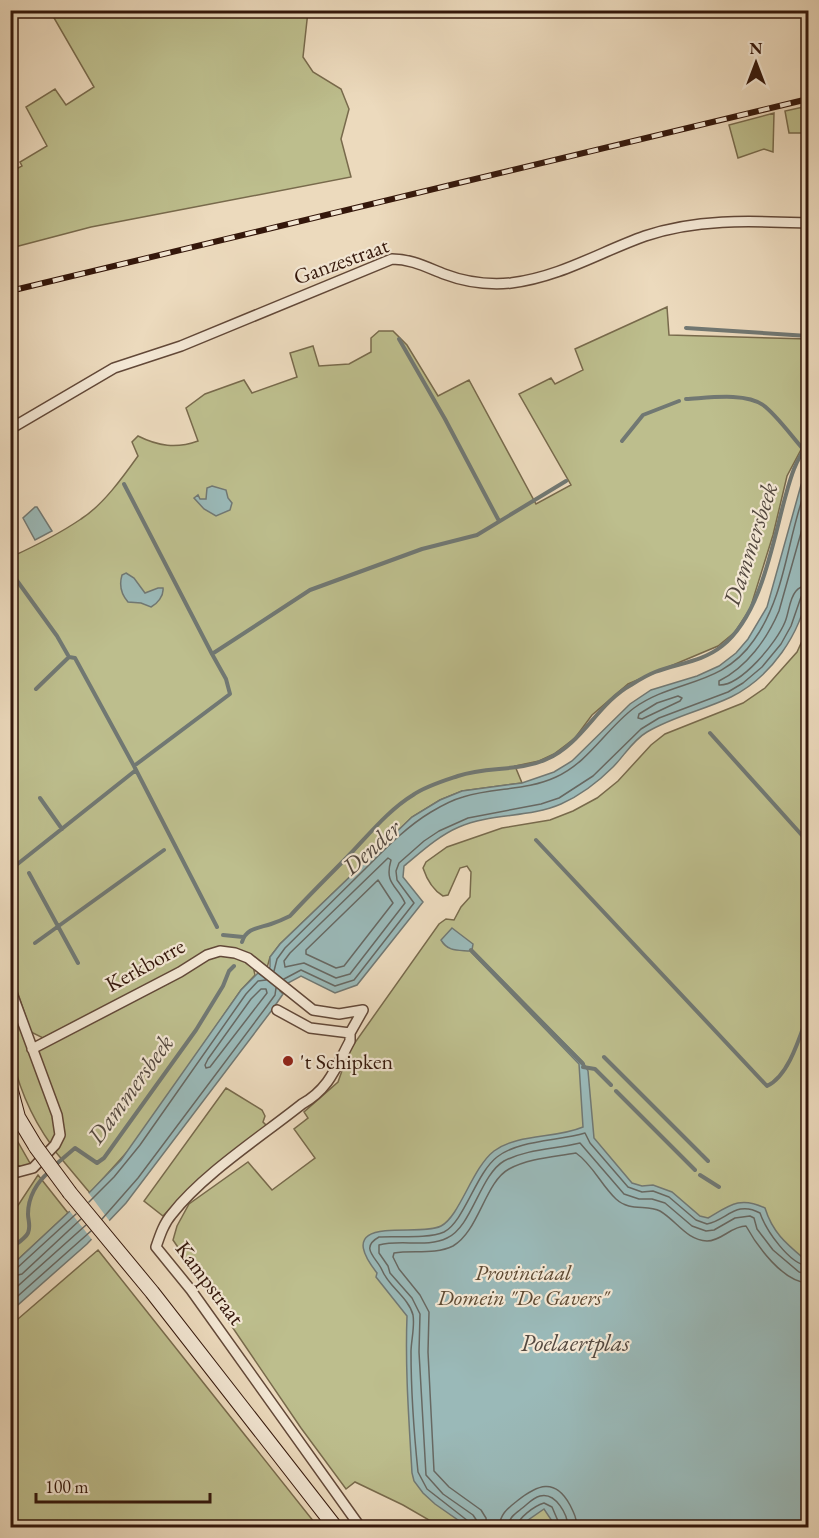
<svg xmlns="http://www.w3.org/2000/svg" width="819" height="1538" font-family="'EB Garamond',serif">
  <style>
    .green { fill: #bdbe8d; stroke: #786a4c; stroke-width: 1.5 }
    .water { fill: #9ab9b8; stroke: #717873; stroke-width: 1.5 }
    .pier { fill: #ecdabd }
    .lines { fill: none; stroke-linecap: round; stroke-linejoin: round }
    .shore { stroke: #676862; stroke-width: 1.5 }
    .stream { stroke: #717873; stroke-width: 4 }
    .street-casing { stroke: #624838; stroke-width: 12 }
    .secondary-casing { stroke: #34170b; stroke-width: 16 }
    .street { stroke: #f3e7d4; stroke-width: 9 }
    .secondary { stroke: #f3e7d4; stroke-width: 14 }
    .rail-casing { stroke: #34170b; stroke-width: 6 }
    .rail { stroke: #f3e7d4; stroke-width: 4; stroke-dasharray: 11; stroke-linecap: butt }
    .secondary-bridge-casing { stroke: #34170b; stroke-width: 16; stroke-linecap: butt }
    .secondary-bridge { stroke: #f3e7d4; stroke-width: 14 }
    .poi-dot { fill: #8f2418; stroke: #f3e7d4; stroke-width: 2 }
    .labels { text-anchor: middle; dominant-baseline: central; stroke-width: 4.5; stroke-linejoin: round; paint-order: stroke }
    .street-label { font-size: 22px; fill: #34170b; stroke: #f3e7d4 }
    .poi-label { font-size: 22px; fill: #34170b; stroke: #f3e7d4; text-anchor: start }
    .park-label { font-size: 22px; font-style: italic; fill: #5d4932; stroke: #f3e7d4 }
    .water-label { font-size: 24px; font-style: italic; fill: #53483f; stroke: #f3e7d4 }
  </style>
  <rect width="100%" height="100%" fill="#ecdabd"/>
  <filter id="stains"><feTurbulence type="fractalNoise" baseFrequency=".00333" numOctaves="4"/><feColorMatrix values="0 0 0 0 .2 0 0 0 0 .09 0 0 0 0 .02 0 0 0 .5 -.17"/></filter>
  <radialGradient id="worn" r=".72"><stop offset=".6" stop-color="#630" stop-opacity="0"/><stop offset="1" stop-color="#630" stop-opacity=".3"/></radialGradient>
  <!-- green -->
  <path class="green" d="M50 11H308L303 57 313 72 341 89 349 109 341 139 351 177 91 227 11 248V172L22 166 20 162 47 146 26 107 55 89 66 105 94 87Z
    M808 106V133H789L785 111Z
    M774 113 773 152 764 149 738 158 729 125Z
    M667 307 669 335 808 339V440L803 446 787 476 773 535 750 609 735 632 718 646 628 684 592 715 575 738 554 754 539 761 515 766 522 783 462 791 440 800 412 817 280 944 270 957 267 968 228 949 175 971 43 1038 31 1032 11 973V557C35 546 59 534 81 519 103 505 123 477 138 456L132 442 138 436C158 446 176 449 198 441L186 408 205 394 244 380 252 393 297 377 290 353 313 346 319 366 349 364 371 352V338L379 331H393L407 345 438 396 469 380 536 504 571 485 519 394 551 378 555 384 583 370 575 349Z
    M808 628V1527H441L403 1505 355 1482 346 1489 301 1428 173 1240 177 1226 189 1204 248 1162 272 1190 315 1158 294 1129 308 1118 304 1112 338 1082 349 1051 439 924 446 919 454 920 461 907 470 897 471 872 467 866 460 868 448 895 443 896C433 890 427 880 423 868L426 862 447 847 502 828 550 820 573 811 597 798 618 781 651 745 665 734 743 703 765 688 797 652Z
    M219 954 241 958 253 966 255 975 241 990 136 1142 90 1193 54 1150 61 1139 36 1051 169 983 205 959Z
    M10 998 52 1108 57 1133 52 1146C31 1117 15 1081 11 1046 9 1030 11 1013 10 998Z
    M226 1088 262 1110 265 1116 263 1122 267 1126 194 1185 163 1216 144 1201Z
    M10 1128 31 1165 22 1167 11 1163Z
    M38 1175 68 1213 11 1266V1204L12 1203 17 1207Z
    M98 1250 318 1527H11V1325Z"/>
  <!-- water -->
  <path class="water" d="M808 467C808 495 808 522 808 549 808 562 810 577 808 590 801 634 771 677 731 697 704 710 674 716 647 732 633 740 624 756 613 767 599 781 579 796 561 804 529 818 491 813 459 827 438 836 421 852 404 866L403 877 423 902 357 985 335 993 301 976 286 984 280 991 283 994 272 1010 126 1203 87 1244 11 1311V1266L86 1196 121 1160 241 990 258 973 262 975 270 967V957L280 944 412 817 440 800 462 791 522 783 554 772 572 761 630 704 651 690 697 676 719 666 736 653 748 639 767 607 801 485Z
    M212 486 226 490 228 498 232 503 230 510 216 516 204 509 194 498 198 495 200 499H206L207 488Z
    M35 507H37L52 531 35 540 23 518Z
    M126 573 134 578 145 593 158 588H163C164 596 157 604 151 607L141 603 128 602C121 594 119 585 122 575Z
    M452 928 473 944 472 950 583 1062 588 1071 594 1138 632 1183 642 1186 653 1185 672 1192 700 1216 708 1218C730 1205 740 1196 765 1208 773 1234 788 1245 808 1262V1527H556L544 1509 518 1527H468L435 1504 423 1493 414 1481 412 1473C409 1421 405 1369 407 1316L376 1277 377 1273C329 1212 419 1238 441 1226 460 1216 472 1168 494 1151 519 1133 555 1139 583 1127L579 1064 470 951C458 950 448 952 441 940Z"/>
  <!-- pier -->
  <path class="pier" d="M87 1191 111 1223 93 1241 68 1209Z"/>
  <g class="lines">
    <!-- shore -->
    <path class="shore" d="M808 508 779 611C767 639 747 667 719 681V685C741 686 777 642 785 622 789 613 789 599 796 591 799 587 803 586 808 586
      M678 696 682 698 680 701 642 719 638 718 639 714 657 703Z
      M388 858 391 860C384 884 397 885 405 903L350 974 336 978 304 963 285 967 284 961 290 953Z
      M378 880 393 903 344 966 336 968 306 954V950Z
      M274 971 277 959 285 948C312 921 339 895 366 868 386 848 406 827 431 812 441 806 452 800 463 797 494 787 526 791 556 777 589 762 606 729 634 708 674 679 722 687 754 640 787 594 787 534 808 483
      M284 979 301 970 335 986 354 980 414 903 397 880 396 871 399 863 424 841 439 831 468 818 541 804 559 798 593 776 641 729 659 718 728 692 743 683 762 667 781 644 791 626 801 597 808 594
      M261 989H266L267 993 210 1067 206 1068 205 1065 208 1059 251 999Z
      M89 1202 114 1177 140 1145 246 994 258 981 266 980
      M102 1219 138 1178 267 1006 275 995 276 988
      M10 1270 17 1268 76 1214
      M10 1277 22 1274 81 1219
      M10 1293 86 1225
      M10 1303 91 1231
      M470 1528 468 1521 427 1489 418 1472C414 1433 411 1392 411 1352 411 1341 415 1327 413 1315 409 1298 388 1286 382 1270 377 1258 359 1248 379 1237 396 1236 429 1239 444 1232 464 1222 476 1173 497 1157 518 1140 559 1141 585 1133L590 1143 628 1187 642 1192 653 1191 669 1197 696 1220 707 1224C727 1220 736 1200 760 1213 766 1230 789 1264 808 1266
      M478 1528 477 1521 473 1515 443 1494 426 1475 419 1352 420 1314 412 1298 390 1273 388 1266 379 1253V1245C401 1239 427 1248 447 1238 472 1227 480 1175 504 1161 527 1149 555 1149 580 1143L624 1194 639 1199H652L665 1203 692 1226 706 1231 714 1230 735 1218 750 1216 754 1218 757 1229 773 1250 799 1272 808 1274
      M487 1528 486 1518 481 1510 449 1487 434 1471 428 1352 429 1312 420 1295 399 1269 393 1257 394 1253C413 1250 435 1255 453 1246 479 1231 485 1182 509 1169 530 1158 554 1157 576 1153 593 1165 601 1185 616 1199 630 1212 647 1204 660 1211 677 1221 686 1240 707 1241 722 1241 731 1226 746 1226 757 1246 783 1282 808 1283
      M499 1528C500 1514 507 1509 517 1501 537 1485 555 1477 570 1505 574 1513 577 1519 577 1528
      M508 1528C509 1517 514 1515 521 1509 527 1505 532 1498 540 1496 556 1492 568 1515 568 1528
      M516 1528C518 1518 534 1506 544 1503L552 1507 561 1528"/>
    <!-- stream -->
    <path class="stream" d="M686 328 808 336
      M399 339 445 419 499 521
      M686 399C707 398 745 392 763 405 776 414 793 438 804 450
      M622 441 643 415 679 401
      M124 484 212 654
      M10 571 57 636 69 657
      M36 689 69 657 75 658 134 766
      M710 733 808 842
      M40 798 62 829
      M808 816V815
      M536 840 767 1086C789 1076 800 1036 808 1014
      M10 870 136 770
      M29 873 78 963
      M217 927 134 766 230 694 226 679 212 654 310 590 422 549 477 535 566 481
      M223 935 243 937
      M242 942C246 928 259 928 271 924 277 922 284 919 290 916 310 894 332 873 353 851 371 832 390 809 413 795 426 786 443 781 458 776 487 766 519 772 547 759 582 744 598 703 631 685 639 680 647 675 655 672 678 663 702 662 722 646 761 615 772 545 785 498 790 480 795 460 808 445
      M35 943 164 850
      M471 950 583 1064
      M604 1057 700 1153
      M583 1067 595 1069 611 1085
      M616 1091 695 1170
      M701 1154 708 1161
      M54 1166 75 1148 97 1163 104 1158 196 1030 223 986 229 971 234 966
      M700 1175 719 1187
      M10 1249C16 1244 25 1239 28 1233 31 1226 28 1220 28 1214 28 1197 37 1182 49 1172"/>
    <!-- street casing -->
    <g class="street-casing">
      <path id="street" d="M10 429 114 368 181 346 392 259C411 259 426 267 444 274 465 282 489 285 511 283 560 277 600 252 645 236 698 218 753 221 808 223
        M10 988 57 1115 60 1135 55 1145 33 1168 18 1172 10 1168
        M277 1010 310 1028 350 1033
        M32 1049 180 972 207 955 220 951 235 953 248 958 313 1010 339 1014 363 1010
        M361 1528 191 1290 156 1247C160 1235 164 1223 172 1214 203 1174 262 1136 302 1104 329 1089 336 1067 350 1041V1033L363 1010"/>
    </g>
    <!-- secondary casing -->
    <g class="secondary-casing">
      <path id="secondary" d="M10 1087 18 1117 36 1147
        M70 1193 152 1292 336 1528"/>
    </g>
    <!-- street -->
    <use href="#street" class="street"/>
    <!-- secondary -->
    <use href="#secondary" class="secondary"/>
    <!-- rail casing -->
    <g class="rail-casing">
      <path id="rail" d="M10 291 808 99"/>
    </g>
    <!-- rail -->
    <use href="#rail" class="rail"/>
    <!-- secondary-bridge casing -->
    <g class="secondary-bridge-casing">
      <path id="secondary-bridge" d="M36 1147 70 1193"/>
    </g>
    <!-- secondary-bridge -->
    <use href="#secondary-bridge" class="secondary-bridge"/>
  </g>
  <!-- markers -->
  <circle class="poi-dot" cx="288" cy="1061" r="6"/>
  <g class="labels">
    <!-- street labels -->
    <g class="street-label">
      <text transform="translate(341 261) rotate(-20)">Ganzestraat</text>
      <text transform="translate(145 965) rotate(-29)">Kerkborre</text>
      <text transform="translate(210 1283) rotate(53)">Kampstraat</text>
    </g>
    <!-- poi labels -->
    <g class="poi-label">
      <text x="300" y="1061">'t Schipken</text>
    </g>
    <!-- park labels -->
    <g class="park-label">
      <text x="523" y="1272">Provinciaal<tspan x="523" dy="25">Domein "De Gavers"</tspan></text>
    </g>
    <!-- water labels -->
    <g class="water-label">
      <text transform="translate(750 544) rotate(-72)">Dammersbeek</text>
      <text transform="translate(371 847) rotate(-42)">Dender</text>
      <text transform="translate(130 1089) rotate(-54)">Dammersbeek</text>
      <text x="575" y="1342">Poelaertplas</text>
    </g>
  </g>
  <!-- margin -->
  <rect width="819" height="1538" fill="none" stroke="#ecdabd" stroke-width="36"/>
  <rect x="12" y="12" width="795" height="1514" fill="none" stroke="#34170b" stroke-width="3"/>
  <rect x="18" y="18" width="783" height="1502" fill="none" stroke="#34170b" stroke-width="1.5"/>
  <!-- north arrow -->
  <g transform="translate(756 63)" stroke="#f3e7d4" stroke-width="4.5" paint-order="stroke">
  <path d="M0-4.5L10 22L0 15L-10 22Z" fill="#34170b"/>
  <text y="-9" font-size="16" font-weight="bold" text-anchor="middle" fill="#34170b">N</text>
  </g>
  <!-- scale -->
  <path d="M36 1493v9h174v-9" fill="none" stroke="#34170b" stroke-width="3"/>
  <text x="45" y="1493" font-size="18" fill="#34170b" stroke="#f3e7d4" stroke-width="4.5" paint-order="stroke">100 m</text>
  <rect width="100%" height="100%" filter="url(#stains)"/>
  <rect width="100%" height="100%" fill="url(#worn)"/>
</svg>
